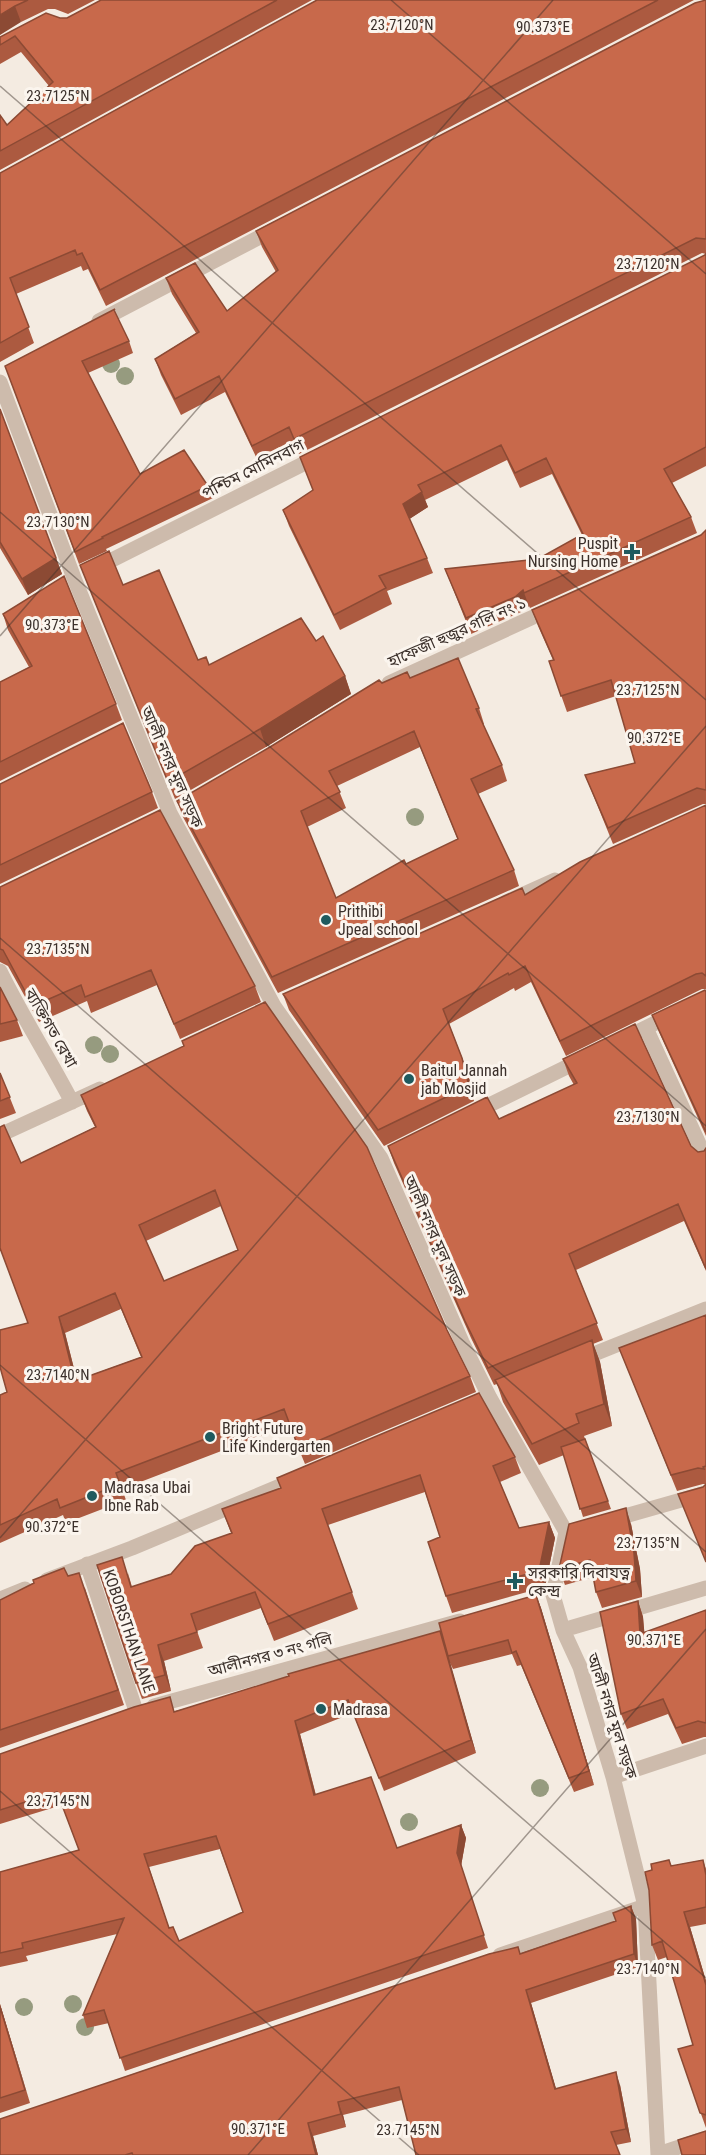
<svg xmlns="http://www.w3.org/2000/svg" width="706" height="2155" font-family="'Roboto Condensed','Noto Sans Bengali',sans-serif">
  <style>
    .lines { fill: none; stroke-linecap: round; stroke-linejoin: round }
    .minor { stroke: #cdbbac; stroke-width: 15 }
    .tree { fill: #969b7f }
    .wall { fill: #ac5a40; fill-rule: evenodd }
    .shaded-wall { fill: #8c4a34 }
    .building { fill: #c8694b; stroke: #8c4a34; stroke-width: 1.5; fill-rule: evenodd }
    .ticks { fill: none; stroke: #3b302b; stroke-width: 1.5; stroke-opacity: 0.45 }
    .poi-dot { fill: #1f5a5e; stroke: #fbf5ee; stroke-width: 2 }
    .labels { text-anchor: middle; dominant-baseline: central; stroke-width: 6; stroke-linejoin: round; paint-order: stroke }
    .street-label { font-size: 16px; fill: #3b302b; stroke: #fbf5ee }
    .poi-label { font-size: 16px; fill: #3b302b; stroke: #fbf5ee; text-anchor: start }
    .ticks-label { font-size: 15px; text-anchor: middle; fill: #3b302b; stroke: #fbf5ee; stroke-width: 6; stroke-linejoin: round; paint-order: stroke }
  </style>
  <rect width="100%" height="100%" fill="#f4ebe1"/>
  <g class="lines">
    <!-- minor -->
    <path class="minor" d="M99 321 277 228
      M0 382 74 578 170 813 274 1006 381 1158 462 1342 490 1398 566 1532 553 1595 563 1630 580 1667 613 1777 645 1906 658 2155
      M96 568 321 455
      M389 683 553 608
      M506 902 555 880
      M0 971C22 1016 49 1058 72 1102
      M646 1028 706 1159
      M621 1040 706 998
      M473 1113 583 1059
      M0 1135 100 1089
      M579 1360 706 1309
      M611 1520 706 1493
      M87 1564 136 1711
      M47 1580 132 1548 297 1479
      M0 1599 25 1589
      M563 1630 706 1588
      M154 1706 460 1621
      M613 1777 706 1746
      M500 1955 645 1906
      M658 2154 706 2138"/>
  </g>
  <!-- trees -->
  <g class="tree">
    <circle cx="111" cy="364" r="9"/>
    <circle cx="125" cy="376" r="9"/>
    <circle cx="415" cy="817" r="9"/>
    <circle cx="94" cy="1045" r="9"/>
    <circle cx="110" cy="1054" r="9"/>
    <circle cx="540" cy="1788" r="9"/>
    <circle cx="409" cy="1822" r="9"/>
    <circle cx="73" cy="2004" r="9"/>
    <circle cx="24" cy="2007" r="9"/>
    <circle cx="85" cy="2027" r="9"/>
  </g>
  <!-- wall -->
  <path class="wall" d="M0 0H95L68 14 55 9H48L21 22Z
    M101 0H312L0 170V115L7 125 49 86 21 52 0 64V37L60 18H67Z
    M317 0H694L106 306 88 269 83 271 81 266 16 294 34 343 0 362V173Z
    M706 0V466L672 483 691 517 697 533 530 608 529 606 521 612 471 634 445 569 538 559 582 535 552 474 520 488 507 460 425 500 428 507 409 519 427 558 433 573 387 591 392 604 340 630 289 526 283 510 706 254 702 253 299 454 295 442 258 461 225 392 181 415 161 375 155 359 196 333 172 294 166 278 227 311 276 272 262 247 256 231Z
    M119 321 129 341 133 353 88 373 140 474 208 486 213 498 106 549 107 551 79 564 5 366Z
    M0 409 62 574 28 595 0 548Z
    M706 530V804H703L613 844 585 775 635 763 616 696 567 712 549 661 553 660 538 626 532 610 701 535Z
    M80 565 123 585 198 660 209 665 316 641 345 676 351 694 266 747 175 799Z
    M3 614 116 704 122 720 0 781V682L29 667 8 630Z
    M410 678 479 708 484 724H483L502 765 507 781 478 794 514 870 519 886 278 993 183 817 177 801 382 683ZM420 747 458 840 336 898 307 827 346 808 337 786Z
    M0 784 152 792 158 808 0 884Z
    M706 805V989H702L566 1056 531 982 515 991 514 988 449 1024 468 1073 474 1101 384 1146 289 1010 283 994 525 895Z
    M0 887 255 986 261 1002 180 1039 157 985 91 1013 87 1001 39 1022 8 966 0 962Z
    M0 987 17 1020 23 1036 0 1042Z
    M706 992V1136L659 1032 652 1015Z
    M563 1059 698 1152 704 1151 706 1148V1271L684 1221 576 1270 603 1340 593 1344 600 1362 612 1426 584 1436 611 1509 583 1517 564 1455 539 1465 503 1402 497 1384 494 1385 471 1338 394 1163 388 1146 499 1119 574 1085 569 1076Z
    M0 1073 16 1113 0 1119Z
    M81 1095 447 1330 470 1376 476 1392 305 1464 289 1425 122 1489 126 1500 66 1523 63 1515 0 1543V1395L7 1392 28 1323 1 1251H0V1127L21 1163 95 1127 87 1111ZM221 1206 238 1250 164 1281 146 1241ZM121 1309 141 1357 77 1380 65 1333Z
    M706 1315V1484H703L677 1491 619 1348Z
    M515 1457 521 1473 500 1482 519 1528 549 1522 555 1538 545 1587 452 1613 446 1596 440 1537 425 1492 328 1525 358 1609 274 1641 261 1608 197 1631 203 1648 164 1661 171 1691 142 1699 136 1683 128 1573 132 1587 171 1574 231 1533 222 1509Z
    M631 1524 640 1569 642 1597 602 1608 596 1592 593 1577 565 1585 559 1569Z
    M68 1576 85 1588 124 1705 0 1748V1600Z
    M536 1595 541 1608 594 1785 574 1792 521 1665 517 1666 512 1654 453 1669 449 1661 476 1753 384 1791 353 1713 300 1734 316 1795 397 1848 461 1825 466 1838 461 1866 488 1948 125 2071 109 2023 87 2028 83 2015 117 1934 26 1956 28 1961 0 1967V1872L79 1850 62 1805 0 1824V1754L175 1711 444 1644ZM220 1849 243 1912 179 1941 169 1928 149 1867Z
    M638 1601 643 1617 644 1633 706 1610V1737H704L682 1744 668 1714 627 1729 621 1714Z
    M703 1860 706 1869V1924L690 1927 706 1981V2128L678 2049 693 2045 667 1957 658 1960 652 1945 671 1866Z
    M631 1906 636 1919 638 1967 531 2003 556 2089 620 2085 631 2142 616 2145 402 2100 343 2115 346 2127 313 2136 318 2155H0L521 1953 616 1921Z
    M0 2004 30 2103 0 2113Z"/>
  <!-- shaded-wall -->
  <path class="shaded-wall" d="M15 6 21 22 0 35V15Z
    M422 492 428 507 408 520 403 504Z
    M56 558 62 574 28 595 22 579Z
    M523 590 529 606 521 612 515 597Z
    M345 676 351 694 266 747 260 729Z
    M462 1058 468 1073 474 1101 469 1086Z
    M59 1317 65 1333 81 1397 75 1381Z
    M592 1340 600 1362 612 1426 604 1404Z
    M626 1508 631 1524 640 1569 642 1597 636 1581Z
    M549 1522 555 1538 545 1587 539 1571Z
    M536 1595 541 1608 594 1785 589 1771Z
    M638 1601 643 1617 646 1650 640 1634Z
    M440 1631 445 1644 476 1753 471 1740Z
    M158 1645 164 1661 171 1691 165 1675Z
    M295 1721 300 1734 319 1808 314 1795Z
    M461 1825 466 1838 461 1866 488 1948 457 1853Z
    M631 1906 636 1919 638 1967 634 1954Z
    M684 1912 690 1927 706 1981V1985Z
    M526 1990 531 2003 560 2102 555 2089Z
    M0 2004 30 2103 0 2007Z
    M616 2072 620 2085 631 2142 626 2129Z
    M338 2102 343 2115 346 2127 341 2114Z
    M308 2123 313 2136 318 2155H316Z"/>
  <!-- building -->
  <path class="building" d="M0 0H28L15 6 0 15Z
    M101 0H277L0 151V115L7 125 53 82 15 36 0 45V37L46 13 60 18H67Z
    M317 0H658L100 290 82 253 77 255 75 250 10 278 29 327 0 343V173Z
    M706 0V239L696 238 294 439 289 427 252 446 219 376 175 399 155 359 199 332 166 278 195 263 227 311 278 270 256 231 695 3Z
    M706 253V447L664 469 691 517 524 593 523 590 515 597 466 618 445 569 538 559 583 534 546 458 515 473 501 445 418 485 422 492 403 504 427 558 379 576 386 588 334 615 283 510 313 490 300 457 705 255Z
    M115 309 114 310 129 341 82 361 140 474 184 450 208 486 102 537 103 538 75 552 5 366Z
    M0 409 56 558 22 579 0 542Z
    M706 530V790L697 788 608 828 585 775 635 763 611 680 561 696 549 661 554 660 532 610 701 535Z
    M109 551 123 585 159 570 198 660 206 657 209 665 301 618 316 641 323 636 345 676 260 729 168 782 80 565Z
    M64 576 116 704 0 762V682L32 666 3 614Z
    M458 658 479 708 476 709 502 765 471 779 514 870 272 977 177 801 270 747 379 680 382 683 407 672 410 678ZM414 731 458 839 406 864 404 860 336 898 301 811 340 792 329 771Z
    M123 723 152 792 0 865V784Z
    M706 805V976L702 973 696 974 560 1041 525 966 509 975 508 973 443 1009 462 1058 469 1086 378 1130 283 994 522 888 525 895 580 862Z
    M160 810 255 986 174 1024 151 970 85 997 81 985 33 1006 3 950 0 949V887Z
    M0 987 17 1020 0 1024Z
    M705 990 706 992V1132L652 1015Z
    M265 1002 367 1147 447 1330 470 1376 299 1449 284 1409 116 1473 120 1484 60 1508 57 1499 0 1525V1395L7 1392 0 1367V1330L28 1323 0 1248V1127L4 1125 21 1163 96 1127 81 1095 184 1046 182 1041ZM215 1190 238 1250 164 1281 139 1225ZM115 1293 142 1357 75 1381 59 1317Z
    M635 1024 691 1146 698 1152 704 1151 706 1148V1269L678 1204 569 1254 597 1323 488 1368 465 1321 388 1146 487 1097 499 1119 577 1083 563 1059Z
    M0 1073 10 1097 0 1101Z
    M706 1315V1466L703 1467 704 1469 698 1468 671 1475 619 1348Z
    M592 1340 604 1404 576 1414 579 1423 532 1444 495 1380Z
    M479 1393 515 1457 493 1466 519 1528 549 1522 539 1571 446 1596 428 1542 440 1537 420 1475 322 1509 352 1592 268 1624 255 1592 191 1614 197 1632 158 1645 165 1675 136 1683 97 1565 122 1557 131 1587 171 1574 195 1546 232 1533 222 1509 281 1488 277 1478Z
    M585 1439 608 1501 580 1509 561 1447Z
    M706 1484V1562L678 1494 703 1487Z
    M626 1508 634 1553 636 1581 596 1592 590 1560 559 1569 569 1524Z
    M64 1568 68 1576 79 1573 118 1690 0 1730V1600L34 1583 33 1580Z
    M536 1595 589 1771 569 1778 516 1651 512 1653 508 1640 448 1656 439 1623Z
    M638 1601 640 1634 706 1610V1723L698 1721 676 1728 663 1699 621 1714 600 1612Z
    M440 1631 471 1740 379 1778 348 1700 295 1721 314 1795 371 1777 397 1848 461 1825 457 1853 484 1935 120 2058 104 2010 83 2015 124 1918 22 1943 23 1948 0 1953V1872L79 1850 57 1792 0 1810V1754L134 1707 170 1697 174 1712 289 1676 288 1674ZM216 1836 243 1912 179 1941 173 1927 169 1928 144 1854Z
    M669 1860 671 1866 703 1860 706 1875V1907L684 1912 706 1985V2115L700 2113 678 2049 693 2045 662 1941 652 1945 649 1890 645 1872 652 1870 651 1864Z
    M631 1906 634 1954 526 1990 555 2089 616 2072 626 2129 611 2132 620 2155H416L399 2087 338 2102 341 2114 308 2123 316 2155H133L132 2153 125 2155H0V2119L489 1954 518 1947 520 1954 616 1921 613 1913Z
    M0 2007 25 2090 0 2098Z
    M706 2131V2155H682L678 2140Z"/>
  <!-- ticks -->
  <path class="ticks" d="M391 0 706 274M0 86 706 700M0 512 706 1126M0 636 553 0M0 938 706 1552M0 1365 706 1978M0 1538 706 726M0 1791 419 2155M248 2155 706 1629"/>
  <!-- markers -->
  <g class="poi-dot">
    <path d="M629 543h6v6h6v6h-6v6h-6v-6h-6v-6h6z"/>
    <circle cx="326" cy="920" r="6"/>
    <circle cx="409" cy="1079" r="6"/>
    <circle cx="210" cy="1437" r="6"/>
    <circle cx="92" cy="1496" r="6"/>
    <path d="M512 1572h6v6h6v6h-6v6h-6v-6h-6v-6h6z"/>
    <circle cx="321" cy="1709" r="6"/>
  </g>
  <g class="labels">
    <!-- street labels -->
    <g class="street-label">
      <text transform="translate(253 469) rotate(-27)">পশ্চিম মোমিনবাগ</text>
      <text transform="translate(457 632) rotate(-24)">হাফেজী হুজুর গলি নং ১</text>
      <text transform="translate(172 767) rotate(66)">আলী নগর মূল সড়ক</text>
      <text transform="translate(51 1028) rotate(60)">ব্যক্তিগত রেখা</text>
      <text transform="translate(435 1236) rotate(66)">আলী নগর মূল সড়ক</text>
      <text transform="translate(129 1631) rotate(71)">KOBORSTHAN LANE</text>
      <text transform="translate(270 1655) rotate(-15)">আলীনগর ৩ নং গলি</text>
      <text transform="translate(612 1716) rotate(72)">আলী নগর মূল সড়ক</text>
    </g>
    <!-- poi labels -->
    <g class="poi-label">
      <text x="618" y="543" text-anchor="end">Puspit<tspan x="618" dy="18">Nursing Home</tspan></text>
      <text x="338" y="911">Prithibi<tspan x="338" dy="18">Jpeal school</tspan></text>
      <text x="421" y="1070">Baitul Jannah<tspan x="421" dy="18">jab Mosjid</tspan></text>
      <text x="222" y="1428">Bright Future<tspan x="222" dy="18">Life Kindergarten</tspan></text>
      <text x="104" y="1487">Madrasa Ubai<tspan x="104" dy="18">Ibne Rab</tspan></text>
      <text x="528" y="1572">সরকারি দিবাযত্ন<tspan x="528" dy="18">কেন্দ্র</tspan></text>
      <text x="333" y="1709">Madrasa</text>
    </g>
  </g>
  <g class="ticks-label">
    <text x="402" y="30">23.7120°N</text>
    <text x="543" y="32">90.373°E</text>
    <text x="58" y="101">23.7125°N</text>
    <text x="648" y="269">23.7120°N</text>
    <text x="58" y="527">23.7130°N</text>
    <text x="52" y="630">90.373°E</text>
    <text x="648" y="695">23.7125°N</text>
    <text x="654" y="743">90.372°E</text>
    <text x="58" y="954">23.7135°N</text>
    <text x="648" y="1122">23.7130°N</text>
    <text x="58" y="1380">23.7140°N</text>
    <text x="52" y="1532">90.372°E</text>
    <text x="648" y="1548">23.7135°N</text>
    <text x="654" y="1645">90.371°E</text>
    <text x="58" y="1806">23.7145°N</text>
    <text x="648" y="1974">23.7140°N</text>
    <text x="258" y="2134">90.371°E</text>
    <text x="408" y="2135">23.7145°N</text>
  </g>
</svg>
